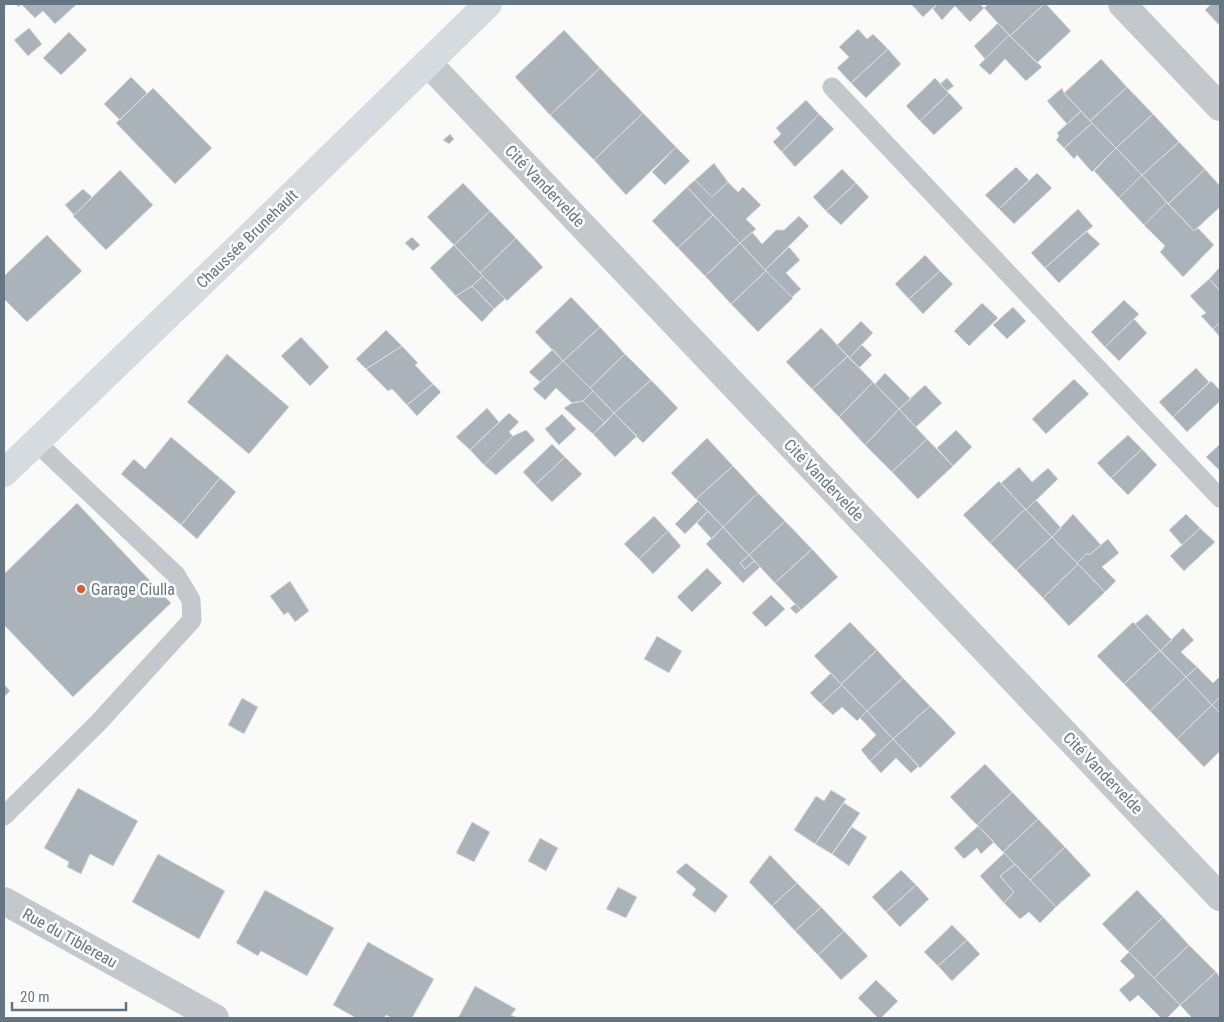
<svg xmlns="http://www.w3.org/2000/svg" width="1224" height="1022" font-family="'Roboto Condensed',sans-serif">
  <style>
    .building { fill: #aab3b9; stroke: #dcdcda }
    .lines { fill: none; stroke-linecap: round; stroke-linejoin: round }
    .service { stroke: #c3c8cc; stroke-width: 19 }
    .minor { stroke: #c3c8cc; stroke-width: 28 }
    .primary { stroke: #d6dbdf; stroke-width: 28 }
    .poi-dot { fill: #e4572e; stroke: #fff; stroke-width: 2 }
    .labels { text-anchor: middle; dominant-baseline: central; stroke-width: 5; stroke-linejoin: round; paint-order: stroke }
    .street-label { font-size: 16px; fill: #657683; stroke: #fff }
    .poi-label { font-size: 16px; fill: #657683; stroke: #fff; text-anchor: start }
  </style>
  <rect width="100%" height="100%" fill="#fafaf8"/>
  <!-- building -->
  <path class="building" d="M15 4H77L55 24 43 11 35 18 21 4 19 7Z
    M911 4H937L923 17Z
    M937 4H980L984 8 970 22 955 6 942 20 933 9Z
    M988 4H1044L1010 36 984 8Z
    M1044 4H1046L1071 31 1037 63 1010 36Z
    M1211 4H1220V26L1205 10Z
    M998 23 1009 35 985 59 974 46Z
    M29 28 42 44 28 56 14 40Z
    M858 29 867 39 873 34 888 49 851 83 837 68 849 57 839 47Z
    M564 30 600 68 550 115 515 77Z
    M69 32 87 50 61 75 43 58Z
    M1009 35 1042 67 1026 81 1005 59 990 75 979 65Z
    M888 49 901 64 866 98 851 83Z
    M1101 59 1127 87 1090 121 1064 93Z
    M600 68 643 113 594 160 550 115Z
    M131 77 147 93 120 120 104 104Z
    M935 78 949 93 920 121 906 106Z
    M947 78 954 86 947 91 940 84Z
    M1127 87 1153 114 1116 148 1090 121Z
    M153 88 212 148 175 184 116 123Z
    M1062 88 1064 93 1081 111 1067 124 1047 101Z
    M949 93 963 108 934 135 920 121Z
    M806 100 819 114 782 152 773 142 781 134 776 128Z
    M1081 111 1092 123 1064 148 1056 140 1059 136 1057 133Z
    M643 113 676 147 626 195 594 160Z
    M819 114 834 129 795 167 782 152Z
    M1153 114 1179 142 1142 175 1116 148Z
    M1092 123 1116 148 1092 172 1077 155 1074 159 1064 148Z
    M450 134 454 139 449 144 443 140Z
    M1179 142 1205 169 1168 204 1142 175Z
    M676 147 690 161 665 185 652 172Z
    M1116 148 1142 175 1119 198 1094 171Z
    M714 163 728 182 712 197 695 180Z
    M1016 167 1029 180 999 209 985 195Z
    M842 169 856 183 826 211 813 197Z
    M1205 169 1220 186V207L1194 231 1168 204Z
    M120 170 153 205 106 250 73 216Z
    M1037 173 1052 188 1014 224 999 209Z
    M1142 175 1167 202 1144 225 1119 198Z
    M695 180 712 197 728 182 738 192 743 187 761 205 746 219 756 229 740 243 687 187Z
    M463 183 490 211 454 245 427 217Z
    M856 183 869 197 841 225 826 211Z
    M687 187 713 215 678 248 652 221Z
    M83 189 92 197 74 215 65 205Z
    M1167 202 1194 231 1198 228 1214 245 1183 277 1160 252 1165 246 1144 225Z
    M1078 209 1093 226 1045 268 1031 253Z
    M490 211 516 238 480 273 454 245Z
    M713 215 740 243 705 276 678 248Z
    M799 216 809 226 765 270 740 243 752 232 762 244 776 230H784Z
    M1086 231 1100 244 1059 283 1045 268Z
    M47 235 82 271 27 322 4 299V276Z
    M412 237 420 245 413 251 405 243Z
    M516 238 543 267 507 301 480 273Z
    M740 243 766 271 731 304 705 276Z
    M454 245 483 276 472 286 456 296 430 268Z
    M789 247 800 260 786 273 801 289 792 297 765 270Z
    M925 255 940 271 909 299 895 284Z
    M1220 267V291L1209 279Z
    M766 271 793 298 758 332 731 304Z
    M940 271 953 284 923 314 909 299Z
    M483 276 505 299 494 309 472 286Z
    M1209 279 1220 291V322L1213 329 1201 316 1206 313 1190 296Z
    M472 286 494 309 482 322 456 296Z
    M571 297 600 327 563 361 535 332Z
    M1124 300 1139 314 1105 347 1091 332Z
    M982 303 998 318 969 346 954 331Z
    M1013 307 1026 321 1007 339 993 325Z
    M1134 319 1147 333 1119 361 1105 347Z
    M861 321 873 333 849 358 837 345Z
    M1220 322V337L1213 329Z
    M600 327 625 354 590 388 563 361Z
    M821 328 848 356 812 389 786 362Z
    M386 330 402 346 366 369 356 359Z
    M301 337 329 367 310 386 281 356Z
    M862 345 872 355 859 368 849 358Z
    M402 346 418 363 415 365 433 384 407 405 392 389 388 391 366 369Z
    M553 349 563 361 540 382 529 372Z
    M227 354 289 407 249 454 187 402Z
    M625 354 651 380 614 413 590 388Z
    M848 356 873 382 839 417 812 389Z
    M563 361 593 391 583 401 572 403 556 388 545 400 533 389Z
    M1196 368 1209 382 1173 417 1159 402Z
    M885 373 911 399 899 409 875 384Z
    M1074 379 1089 394 1046 434 1032 419Z
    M651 380 678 408 643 443 614 413Z
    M1211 381 1220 390V401L1187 432 1173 417Z
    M873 382 899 409 865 445 839 417Z
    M433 384 441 392 417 416 407 405Z
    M925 385 942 403 916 427 899 409Z
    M593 391 614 413 605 423 583 401Z
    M583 401 605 423 593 434 564 408 572 403Z
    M487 408 499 422 470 450 456 437Z
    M899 409 927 439 892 472 865 445Z
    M509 413 519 422 509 432 513 436 484 465 470 450Z
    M614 413 637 436 615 457 593 434Z
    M562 414 576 429 559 445 545 429Z
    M526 430 535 440 496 475 484 465 513 436Z
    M956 430 972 447 953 466 937 448Z
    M1128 435 1142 449 1111 478 1097 463Z
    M171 437 220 478 181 525 121 474 134 459 145 469Z
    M707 438 733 466 696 499 671 473Z
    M927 439 953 466 918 499 892 472Z
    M552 444 565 457 535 485 523 472Z
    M1220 444V471L1206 457Z
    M1142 449 1157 465 1128 495 1111 478Z
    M565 457 582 474 552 502 535 485Z
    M733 466 758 493 723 527 696 499Z
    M1019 467 1032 482 1048 468 1058 479 1026 510 1001 483Z
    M220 478 236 492 197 539 181 525Z
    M999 481 1025 509 990 543 963 515Z
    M758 493 785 521 749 555 723 527Z
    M1036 500 1061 528 1052 537 1026 510Z
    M698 501 708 511 685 534 675 524Z
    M77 503 171 603 73 697 4 625V574Z
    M1025 509 1052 537 1016 570 990 543Z
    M708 511 723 527 712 539 697 523Z
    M1073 514 1101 545 1089 555 1087 553 1077 563 1052 537Z
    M1186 514 1200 528 1182 545 1169 530Z
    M654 516 668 531 639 559 624 544Z
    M785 521 812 549 775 583 749 555Z
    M723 527 749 555 740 563 745 569 754 561 760 567 743 583 706 544Z
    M1200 528 1215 542 1184 571 1170 556Z
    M668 531 681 546 653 574 639 559Z
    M1052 537 1078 564 1043 598 1016 570Z
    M1108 539 1119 553 1102 567 1116 581 1105 592 1077 563 1087 553 1089 555Z
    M812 549 838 577 801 610 775 583Z
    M749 555 754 561 745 569 740 563Z
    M1078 564 1105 592 1069 626 1043 598Z
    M707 568 722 583 692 612 677 597Z
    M290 581 309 611 295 622 288 612 284 615 270 596Z
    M771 595 785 609 766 627 752 613Z
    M795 604 801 610 796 614 790 608Z
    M1147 614 1172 640 1160 651 1135 624Z
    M850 622 877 650 841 684 814 656Z
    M1133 622 1160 650 1124 684 1097 656Z
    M1183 628 1194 640 1181 652 1197 667 1186 677 1160 651Z
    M657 636 682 651 669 673 644 659Z
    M877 650 903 678 867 711 841 684Z
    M1160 650 1186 677 1150 711 1124 684Z
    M1197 667 1213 683 1218 678 1220 680V697L1212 705 1186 677Z
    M831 673 842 685 821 704 810 693Z
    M1186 677 1212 705 1177 739 1150 711Z
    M903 678 930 706 893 739 867 711Z
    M4 684 10 691 4 697Z
    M842 685 867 711 857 721 842 707 833 715 821 704Z
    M1220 697V713L1212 705Z
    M242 698 258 707 244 734 228 725Z
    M1212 705 1220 713V751L1204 767 1177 739Z
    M930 706 956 733 920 768 893 739Z
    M867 711 893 739 870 761 861 750 876 735 860 718Z
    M893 739 919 766 911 773 896 758 881 773 870 761Z
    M985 764 1012 792 977 825 950 797Z
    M78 788 138 821 113 866 90 854 81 874 67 867 69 862 44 848Z
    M831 790 846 799 815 844 794 830 816 796 824 801Z
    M1012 792 1038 819 1003 852 977 825Z
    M844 803 860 813 832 854 815 844Z
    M1038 819 1065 847 1030 880 1003 852Z
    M472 822 490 832 474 862 456 853Z
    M978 826 994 842 981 854 977 848 964 859 954 848Z
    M852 827 867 837 849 866 832 854Z
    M540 838 558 848 546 871 528 861Z
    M1065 847 1091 875 1056 907 1030 880Z
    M1004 853 1015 864 1000 876 1014 892 1004 903 980 876Z
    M158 854 225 891 199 939 132 902Z
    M770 855 797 883 772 906 749 882Z
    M686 863 728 896 715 913 692 895 696 889 676 872Z
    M1015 864 1056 907 1040 923 1029 912 1020 919 1004 903 1014 892 1000 876Z
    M901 870 916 885 886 912 872 897Z
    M797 883 821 907 795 931 772 906Z
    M916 885 929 899 900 927 886 912Z
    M618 887 637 897 626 918 606 909Z
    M265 890 334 928 307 976 261 951 258 956 236 943Z
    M1137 890 1163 917 1128 951 1102 924Z
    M821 907 844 931 818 955 795 931Z
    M1163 917 1189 945 1154 978 1128 951Z
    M952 925 967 940 938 966 924 952Z
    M844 931 868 956 841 980 818 955Z
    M967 940 980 954 952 981 938 966Z
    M368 942 434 979 412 1018H392L386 1015 384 1018H356L333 1005Z
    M1189 945 1216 972 1180 1005 1154 978Z
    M1129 952 1180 1005 1167 1018H1161L1138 995 1130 1002 1119 990 1135 976 1120 961Z
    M1216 972 1220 977V1018H1192L1180 1005Z
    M876 980 898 1001 881 1018H878L858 998Z
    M475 986 516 1009 511 1015 518 1018H458Z"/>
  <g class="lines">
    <!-- service -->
    <path class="service" d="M832 87 1220 498
      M4 816 98 723 192 620 191 600 176 575 36 442"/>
    <!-- minor -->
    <path class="minor" d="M1122 4 1220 107
      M428 63 1220 897
      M4 901 215 1018"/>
    <!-- primary -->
    <path class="primary" d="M4 473 247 239 488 4"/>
  </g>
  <!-- markers -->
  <circle class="poi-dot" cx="81" cy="589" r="5"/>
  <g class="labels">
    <!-- street labels -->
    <g class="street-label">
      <text transform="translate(545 186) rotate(46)">Cité Vandervelde</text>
      <text transform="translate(247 239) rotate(-44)">Chaussée Brunehault</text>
      <text transform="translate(824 480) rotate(46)">Cité Vandervelde</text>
      <text transform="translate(1103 773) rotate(46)">Cité Vandervelde</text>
      <text transform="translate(70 938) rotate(29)">Rue du Tiblereau</text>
    </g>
    <!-- poi labels -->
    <g class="poi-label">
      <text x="91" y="589">Garage Ciulla</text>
    </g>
  </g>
  <!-- border -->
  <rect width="1224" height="1022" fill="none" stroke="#657683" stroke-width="10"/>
  <!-- scale -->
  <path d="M12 1002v8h114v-8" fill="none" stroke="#657683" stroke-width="2.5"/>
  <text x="20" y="1002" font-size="15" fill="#657683" stroke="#ffffff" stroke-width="4" paint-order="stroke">20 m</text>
</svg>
